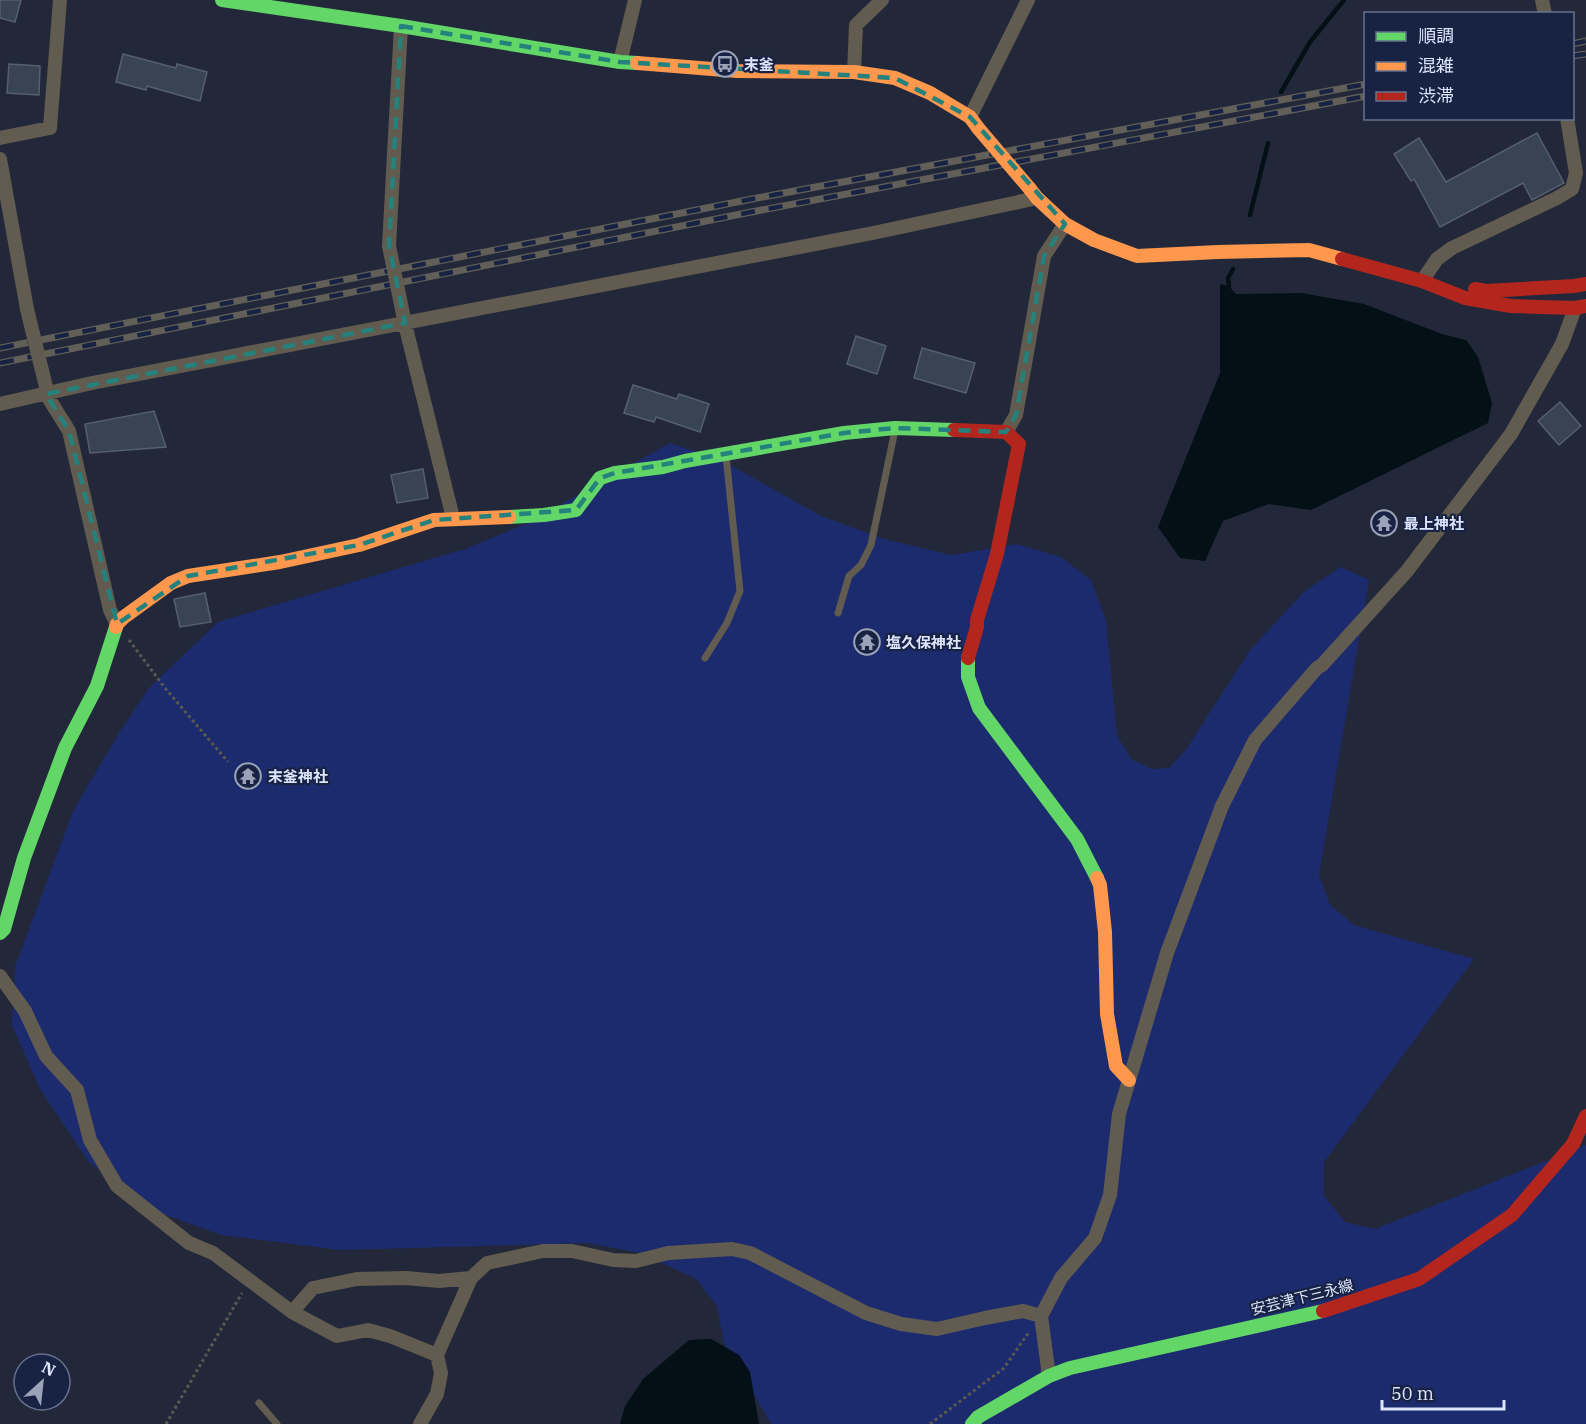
<svg xmlns="http://www.w3.org/2000/svg" width="1586" height="1424" font-family="'IBM Plex Serif','Noto Sans JP',serif">
  <style>
    .green { fill: #1c2b6e }
    .water { fill: #031015 }
    .lines { fill: none; stroke-linecap: round; stroke-linejoin: round }
    .stream { stroke: #031015; stroke-width: 4.5 }
    .building { fill: #384353; stroke: #565f6d; stroke-width: 1.5 }
    .path { stroke: #5a5850; stroke-width: 3; stroke-dasharray: 3 3; stroke-linecap: butt }
    .lane { stroke: #615c4f; stroke-width: 7 }
    .street { stroke: #615c4f; stroke-width: 14 }
    .fast { stroke: #63d668; stroke-width: 14 }
    .slow { stroke: #ff974d; stroke-width: 14 }
    .jam { stroke: #b3261e; stroke-width: 14 }
    .rail-casing { stroke: #615f58; stroke-width: 7 }
    .rail { stroke: #182344; stroke-width: 4.5; stroke-dasharray: 14; stroke-linecap: butt }
    .street-bridge { stroke: #615c4f; stroke-width: 14 }
    .slow-bridge { stroke: #ff974d; stroke-width: 14 }
    .marked { fill: none; stroke: #24817c; stroke-width: 4.5; stroke-dasharray: 12 8; stroke-linejoin: round }
    .labels { text-anchor: middle; dominant-baseline: central; stroke-width: 4.5; stroke-linejoin: round; paint-order: stroke }
    .poi-label { font-size: 15px; font-weight: bold; fill: #dce5fc; stroke: #182344; text-anchor: start }
    .street-label { font-size: 15px; fill: #dce5fc; stroke: #182344 }
  </style>
  <rect width="100%" height="100%" fill="#22283a"/>
  <!-- green -->
  <path class="green" d="M670 443 723 461 821 516 884 539 952 555 1016 544 1061 557 1091 580 1106 621 1117 735 1131 759 1152 769 1169 768 1185 751 1251 649 1305 591 1341 567 1369 580 1319 875 1330 905 1354 925 1474 959 1324 1162V1196L1345 1222 1375 1229 1586 1145V1424H771L724 1343 717 1306 696 1279 641 1253 587 1243 340 1250 222 1235 157 1212 89 1162 40 1089 12 1025 15 967 73 811 119 733 149 688 218 622 468 548 532 521Z"/>
  <!-- water -->
  <path class="water" d="M1220 284 1229 286 1236 294 1301 293 1364 304 1442 334 1466 340 1478 357 1492 403 1488 423 1311 510 1269 504 1223 521 1205 561 1180 558 1158 527 1220 373Z
    M711 1339 739 1355 750 1372 759 1424H620L625 1406 643 1379 689 1340Z"/>
  <g class="lines">
    <!-- stream -->
    <path class="stream" d="M1281 92 1310 42 1344 0
      M1250 215 1268 143
      M1229 286 1228 278 1233 269"/>
  </g>
  <!-- building -->
  <path class="building" d="M0 0H21L15 22 0 18Z
    M123 54 176 68 177 64 207 72 200 101 147 86 146 90 116 82Z
    M9 64 40 66 39 95 7 93Z
    M1537 133 1564 183 1532 200 1523 183 1440 227 1414 179 1411 181 1394 154 1419 138 1446 182Z
    M856 336 886 346 877 374 847 364Z
    M922 348 975 363 966 393 914 378Z
    M633 385 677 399 679 394 709 404 700 432 656 417 654 422 624 413Z
    M1560 402 1581 426 1559 445 1538 421Z
    M154 411 166 447 90 453 85 424Z
    M423 469 428 498 397 503 391 475Z
    M205 593 211 622 180 627 174 599Z"/>
  <g class="lines">
    <!-- path -->
    <path class="path" d="M129 640 165 688 228 762
      M166 1424 242 1293
      M930 1424 1004 1368 1029 1332"/>
    <!-- lane -->
    <path class="lane" d="M838 613 849 576 861 565 871 545 895 430
      M705 658 727 623 740 591 726 456
      M259 1403 277 1424"/>
    <!-- street -->
    <path class="street" d="M1542 0 1545 14
      M620 62 635 0
      M854 72 856 25 882 0
      M970 117 1028 0
      M0 138 50 128 60 0
      M0 159 27 309
      M389 246 401 26
      M1422 281 1437 259 1452 248 1557 198 1572 189 1576 173 1567 118
      M403 316 453 518
      M46 387V394L69 431 110 610 117 624
      M0 404 92 383 873 233 1037 198
      M1006 432 1016 415 1044 256 1065 224
      M0 976 25 1011 46 1056 77 1090 90 1140 117 1186 189 1243 213 1253 292 1312 337 1336 368 1330 390 1336 437 1355
      M292 1312 313 1288 357 1279 406 1278 439 1281 471 1278
      M1049 1376 1041 1316 1061 1278 1095 1238 1110 1195 1119 1114 1167 953 1222 806 1255 740 1317 668 1322 665 1407 571 1511 434 1562 344 1575 308
      M420 1424 437 1394 441 1373 437 1355 471 1278 487 1263 543 1251H572L613 1260 636 1261 668 1253 732 1249 750 1253 866 1313 901 1324 937 1329 985 1318 1023 1311 1041 1316"/>
    <!-- fast -->
    <path class="fast" d="M222 0 401 26 620 62 637 63
      M509 517 544 515 576 510 600 478 615 473 663 467 685 461 844 433 895 428 954 430
      M968 658V677L979 708 1077 839 1097 878
      M0 933 4 929 24 858 65 748 97 686 116 627
      M972 1424 978 1417 1049 1376 1070 1368 1323 1311"/>
    <!-- slow -->
    <path class="slow" d="M637 63 737 71 854 72 895 78 930 93 970 117 978 128
      M1030 189 1037 198 1065 224 1094 240 1137 256 1218 252 1309 250 1342 259
      M116 627 117 624 124 617 171 583 188 576 280 562 359 545 434 520 509 517
      M1097 878 1100 885 1105 932 1107 1014 1116 1066 1129 1080"/>
    <!-- jam -->
    <path class="jam" d="M1342 259 1422 281 1465 298 1511 306 1575 308 1586 306
      M1475 289 1486 291 1574 286 1586 284
      M954 430 1006 432 1019 444 997 554 977 620V627L968 658
      M1323 1311 1419 1279 1512 1215 1573 1144 1586 1116"/>
    <!-- rail casing -->
    <g class="rail-casing">
      <path id="rail" d="M1572 44 1586 41
        M1572 56 1586 54
        M0 348 752 199 1366 84
        M0 363 746 213 1366 96"/>
    </g>
    <!-- rail -->
    <use href="#rail" class="rail"/>
    <!-- street-bridge -->
    <path class="street-bridge" d="M389 246 403 314
      M27 309 46 387"/>
    <!-- slow-bridge -->
    <path class="slow-bridge" d="M978 128 1030 189"/>
  </g>
  <!-- marked area -->
  <path class="marked" d="M401 26 620 62 895 78 970 117 1065 224 1044 256 1016 415 1006 432 895 428 844 433 615 473 600 478 576 510 434 520 359 545 188 576 117 624 69 431 46 394 405 323 389 246Z"/>
  <!-- icons -->
  <defs>
    <g id="bus-ring" transform="scale(1.35)"><circle r="9.5" fill="#182344" stroke="#9ba3b8" stroke-width="1.5"/><path d="M-5-6H5V4H4V6H2V4H-2V6H-4V4H-5ZM-3.5-4V0h7V-4ZM-3.5 1.2v1.5H-2V1.2ZM2 1.2v1.5H3.5V1.2Z" fill="#9ba3b8"/></g>
    <g id="temple-ring" transform="scale(1.35)"><circle r="9.5" fill="#182344" stroke="#9ba3b8" stroke-width="1.5"/><path d="M0-6L5-2H3V0L6.5 2.5H4V6H1.5V3h-3V6H-4V2.5H-6.5L-3 0V-2H-5Z" fill="#9ba3b8"/></g>
  </defs>
  <g fill-rule="evenodd">
    <use href="#bus-ring" x="725" y="64"/>
    <use href="#temple-ring" x="1384" y="523"/>
    <use href="#temple-ring" x="867" y="642"/>
    <use href="#temple-ring" x="248" y="776"/>
  </g>
  <g class="labels">
    <!-- poi labels -->
    <g class="poi-label">
      <text x="744" y="64">末釜</text>
      <text x="1404" y="523">最上神社</text>
      <text x="886" y="642">塩久保神社</text>
      <text x="268" y="776">末釜神社</text>
    </g>
    <!-- street labels -->
    <g class="street-label">
      <text transform="translate(1302 1297) rotate(-14)">安芸津下三永線</text>
    </g>
  </g>
  <!-- legend -->
  <rect x="1364" y="12" width="210" height="108" fill="#182344" stroke="#66718e" stroke-width="1.5"/>
  <rect x="1376" y="32" width="30" height="9" fill="#63d668" stroke="#66718e" stroke-width="1.5"/>
  <text x="1418" y="42" font-size="18" fill="#dce5fc">順調</text>
  <rect x="1376" y="62" width="30" height="9" fill="#ff974d" stroke="#66718e" stroke-width="1.5"/>
  <text x="1418" y="72" font-size="18" fill="#dce5fc">混雑</text>
  <rect x="1376" y="92" width="30" height="9" fill="#b3261e" stroke="#66718e" stroke-width="1.5"/>
  <text x="1418" y="102" font-size="18" fill="#dce5fc">渋滞</text>
  <!-- north arrow -->
  <g transform="translate(42 1382) rotate(27)"><circle r="28" fill="#182344" stroke="#66718e" stroke-width="1.5"/>
  <path d="M0-4.5L10 22L0 15L-10 22Z" fill="#9ba3b8"/>
  <text y="-9" font-size="16" font-weight="bold" text-anchor="middle" fill="#dce5fc">N</text>
  </g>
  <!-- scale -->
  <path d="M1382 1400v9h122v-9" fill="none" stroke="#dce5fc" stroke-width="3"/>
  <text x="1391" y="1400" font-size="18" fill="#dce5fc" stroke="#182344" stroke-width="4.5" paint-order="stroke">50 m</text>
</svg>
